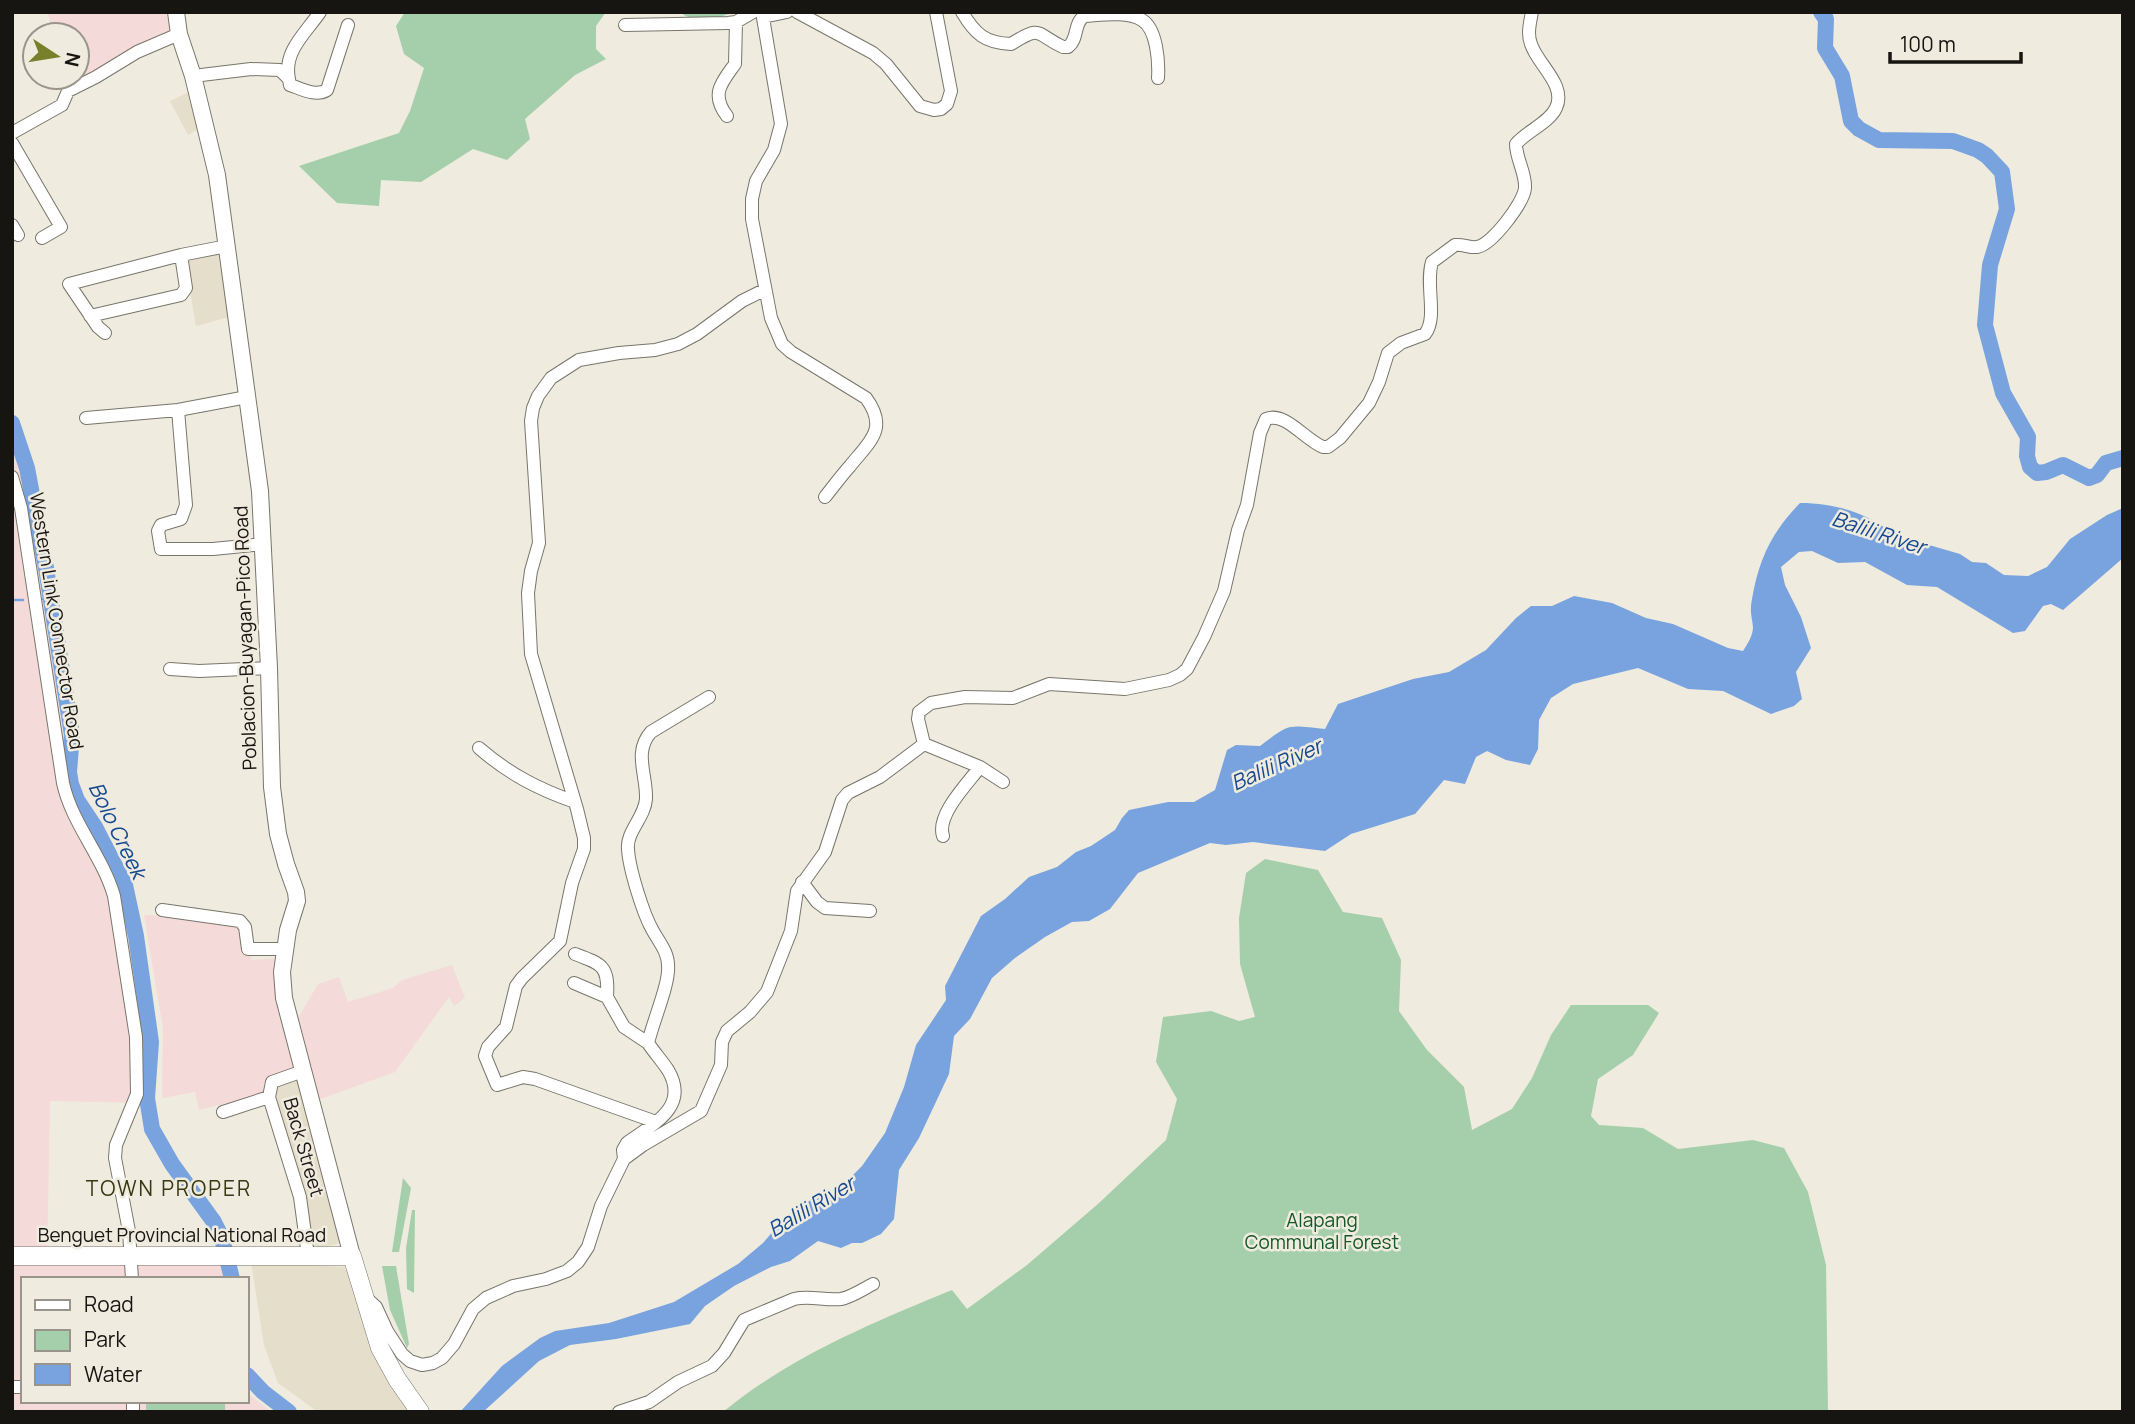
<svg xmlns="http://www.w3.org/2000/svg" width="2135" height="1424" font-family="Manrope,sans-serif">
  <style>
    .built { fill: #e5decb }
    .education { fill: #f5dada }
    .green { fill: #a5cfaa }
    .water { fill: #79a3de }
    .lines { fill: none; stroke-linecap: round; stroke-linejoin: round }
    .stream { stroke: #79a3de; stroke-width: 2.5 }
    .river { stroke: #79a3de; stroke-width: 16 }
    .minor-casing { stroke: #79756b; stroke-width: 14 }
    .major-casing { stroke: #79756b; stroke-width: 18 }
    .highway-casing { stroke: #79756b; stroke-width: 19 }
    .minor { stroke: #fff; stroke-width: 12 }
    .major { stroke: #fff; stroke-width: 16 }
    .highway { stroke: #fff; stroke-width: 18 }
    .labels { text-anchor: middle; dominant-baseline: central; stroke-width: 5; stroke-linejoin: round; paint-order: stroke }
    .street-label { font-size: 19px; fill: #171511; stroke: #efebdf }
    .park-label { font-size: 19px; fill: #145725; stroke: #efebdf }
    .water-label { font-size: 21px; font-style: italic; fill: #154990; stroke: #efebdf }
    .neighbourhood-label { font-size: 21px; letter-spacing: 2px; fill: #363911; stroke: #efebdf }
  </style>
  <rect width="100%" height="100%" fill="#efebdf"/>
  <!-- built -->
  <path class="built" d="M189 92 201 128 188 135 170 101Z
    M221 252 229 317 196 326 184 257Z
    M298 1074 344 1242 329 1246H307L274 1098V1082Z
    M251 1262 344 1267 353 1281 388 1380 410 1412H318L278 1383 264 1345Z"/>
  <!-- education -->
  <path class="education" d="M48 12H166L171 33 85 80 62 86 60 77H77V35H52Z
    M12 435 24 472 76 782 81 797 129 879 152 1019V1052L147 1103 50 1101 47 1265H225L226 1279H23V1401H247V1393L272 1412H12Z
    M144 915 204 917 239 922 252 960 280 958 297 1067 267 1093 199 1110 195 1092 162 1098 163 1029Z
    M452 965 465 998 454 1006 449 997 395 1072 318 1100 294 1025 318 984 339 977 348 1002 393 988 402 980Z"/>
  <!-- green -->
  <path class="green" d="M405 12H606L596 26V49L606 59 575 75 525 119 530 139 507 160 473 149 421 182 381 180 379 206 337 203 299 166 399 133 410 111 424 68 404 54 396 26Z
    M679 12H734C711 20 701 26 679 12Z
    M1265 859 1318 870 1343 912 1382 918 1401 960 1399 1011 1427 1050 1464 1087 1472 1130 1512 1109 1532 1078 1551 1035 1571 1005H1648L1659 1013 1633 1055 1598 1079 1591 1116 1599 1125 1643 1128 1678 1149 1753 1140 1784 1148 1808 1192 1826 1265 1828 1412H723C791 1356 872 1323 952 1290L967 1309 1027 1265 1099 1203 1166 1140 1177 1099 1156 1062 1163 1017 1211 1011 1239 1021 1255 1017 1240 964 1239 918 1246 873Z
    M403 1178 411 1188 399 1252H392Z
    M412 1210H415L414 1293 407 1289 406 1248Z
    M382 1266H396L409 1344 407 1348 390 1310Z
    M146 1401H225V1412H146Z"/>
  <!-- water -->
  <path class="water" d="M1800 503C1840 503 1877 516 1906 545H1929L1960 554 1972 562 1986 563 2004 575 2028 576 2047 567 2070 539 2107 515 2123 508V558L2063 610 2051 604 2043 606 2025 631 2013 633 1937 587 1907 585 1865 562 1838 563 1812 551 1799 552 1781 567 1785 585 1801 617 1811 648 1796 672 1802 699 1794 706 1771 714 1723 691 1688 689 1638 668 1573 684 1551 698 1539 720 1538 749 1530 765 1506 760 1487 751 1476 757 1465 784 1444 780 1415 814 1351 834 1325 851 1253 842 1226 845 1210 843 1138 873 1110 909 1089 921 1072 922 1045 937 1015 958 992 978 970 1019 954 1036 949 1074 919 1138 899 1170 894 1219 881 1234 862 1243H852L841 1248 818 1241 790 1261 771 1267 734 1286 705 1306 690 1324 616 1339 570 1345 539 1361 483 1412H460L502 1366 540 1338 555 1331 609 1323 674 1302 738 1264 763 1243 786 1216 809 1201 836 1192 862 1166 885 1133 904 1087 916 1045 946 1000 945 986 981 916 1005 899 1029 877 1057 867 1076 852 1091 846 1115 830 1122 818 1129 810 1168 802H1194L1215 790 1227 750 1236 745 1260 746C1290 723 1287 725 1325 729L1338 704 1413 679 1449 672 1486 650 1516 618 1531 606H1552L1574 596 1612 603 1646 618 1673 624 1728 648 1743 651C1762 623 1747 625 1752 599 1759 559 1771 533 1800 503Z"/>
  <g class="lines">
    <!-- stream -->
    <path class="stream" d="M43 599 50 598
      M12 600H23"/>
    <!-- river -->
    <path class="river" d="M1821 12 1826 19 1825 48 1842 76 1851 121 1859 129 1879 140 1953 141 1978 150 1987 156 2002 172 2007 209 1990 265 1985 325 2003 393 2028 437 2027 456 2030 467 2037 473 2046 472 2063 465 2089 478 2097 475 2106 463 2123 458
      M12 423 27 468 46 568 72 735 69 772 71 784 77 800 95 827 125 885 136 936 151 1042 147 1098 152 1129 172 1164 214 1222 222 1238 232 1279
      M247 1375 263 1392 289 1412"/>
    <!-- minor casing -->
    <g class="minor-casing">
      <path id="minor" d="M762 12 781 124 774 150 756 181 752 199V219L771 318 782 344 791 352 866 398C889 429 869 442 850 466 841 476 833 487 825 497
        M797 12 873 53 886 64 920 106 934 110 941 109 947 104 951 91 936 12
        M962 12C975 34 985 43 1011 44 1043 24 1035 34 1063 47H1068C1079 39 1073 22 1085 16 1102 15 1127 11 1142 20 1157 29 1159 62 1158 78
        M763 17 787 12
        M625 25 728 23 736 22 753 12
        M193 76 251 69 280 70 289 79 290 85C302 89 316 97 327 90L348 25
        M289 79C283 51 306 33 320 12
        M727 116C710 94 722 82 735 64L736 22
        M12 133 62 105 68 91 96 77 137 52 179 34
        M12 143 61 227 42 238
        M12 225 18 235
        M90 316 181 295 186 288 181 255
        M105 333 98 327 69 284 181 255 227 246
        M178 410 186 505 181 519 161 525 158 531 161 549H213L264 544
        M86 418 178 410 247 397
        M12 477 21 508 63 783C72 824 102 855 114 896L136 1037 137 1094 116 1145 115 1158 129 1231 132 1279
        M170 669 199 671 269 668
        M924 744 980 767 1003 782
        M479 748C509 774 538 789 575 802
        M943 836C936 815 968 783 980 767
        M802 882 817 902 825 908 870 911
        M162 910 240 921 245 927 248 949H286
        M575 954C602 964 609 966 607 997
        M574 983 607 997 624 1027 648 1043
        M303 1071 272 1082 269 1097 300 1197 308 1256
        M223 1112 269 1097
        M656 1122 535 1079 523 1077 497 1085 485 1056 488 1047 506 1027 516 986 522 978 560 941 572 883 584 849V838L577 809 531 654 528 593 531 571 539 543 531 421 533 408 538 396 551 378 579 360 619 353 655 350 678 344 697 334 742 301 764 290
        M624 1159 623 1150 627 1143C653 1124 690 1107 668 1070 662 1061 654 1052 648 1043 653 1021 670 983 668 965 668 952 659 942 653 931 643 914 629 868 628 849 626 832 645 817 646 799 647 775 633 752 651 732L709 697
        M365 1297 376 1307 387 1331 402 1354 410 1361 422 1365 433 1363 442 1358 454 1344 473 1309 486 1298 513 1286 546 1279 567 1271 578 1262 588 1247 601 1206 624 1159 643 1145 701 1111 721 1065 722 1042 727 1031 750 1012 767 992 791 931 797 891 825 852 842 800 848 793 880 777 924 744 918 719 919 712 931 703 965 697 1013 698 1049 684 1125 689 1169 680 1180 675 1187 669 1204 637 1224 591 1238 530 1247 505 1260 433 1266 419C1285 411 1305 440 1323 447H1328L1340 438 1369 403 1379 382 1388 353 1401 343 1425 334C1438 318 1425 284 1432 262L1455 245C1463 244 1470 248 1477 247 1492 245 1524 202 1525 188 1526 173 1516 159 1516 144 1527 131 1549 123 1556 108 1567 85 1537 64 1531 44 1527 34 1530 23 1532 12
        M12 1387H23
        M133 1412V1401
        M619 1412 649 1402 678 1382 712 1366 724 1353 744 1320 794 1299C810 1295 825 1301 841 1299 852 1297 863 1289 873 1284"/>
    </g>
    <!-- major casing -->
    <g class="major-casing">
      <path id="major" d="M176 12 179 34 193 76 217 175 260 491 269 668 272 787 278 834 286 864 296 892 297 901 288 930 282 972 284 998 352 1256"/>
    </g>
    <!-- highway casing -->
    <g class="highway-casing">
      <path id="highway" d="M12 1256H352L380 1348 397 1379 420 1412"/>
    </g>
    <!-- minor -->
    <use href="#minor" class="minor"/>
    <!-- major -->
    <use href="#major" class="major"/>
    <!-- highway -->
    <use href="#highway" class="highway"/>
  </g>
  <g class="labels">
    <!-- street labels -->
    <g class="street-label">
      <text transform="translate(57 621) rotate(81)">Western Link Connector Road</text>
      <text transform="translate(245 638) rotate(-92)">Poblacion-Buyagan-Pico Road</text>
      <text transform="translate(304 1147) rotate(74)">Back Street</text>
      <text x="182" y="1235">Benguet Provincial National Road</text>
    </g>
    <!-- park labels -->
    <g class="park-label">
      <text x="1322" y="1220">Alapang<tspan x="1322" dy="22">Communal Forest</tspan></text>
    </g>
    <!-- water labels -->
    <g class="water-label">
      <text transform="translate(1879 532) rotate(18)">Balili River</text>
      <text transform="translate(1276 764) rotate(-24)">Balili River</text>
      <text transform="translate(118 830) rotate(64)">Bolo Creek</text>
      <text transform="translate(811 1206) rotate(-31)">Balili River</text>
    </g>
    <!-- neighbourhood labels -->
    <g class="neighbourhood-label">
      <text x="169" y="1188">TOWN PROPER</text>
    </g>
  </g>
  <!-- border -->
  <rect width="2135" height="1424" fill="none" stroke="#171511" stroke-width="28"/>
  <!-- legend -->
  <rect x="21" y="1277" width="228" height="126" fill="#efebdf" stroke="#99958d" stroke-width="2"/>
  <rect x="35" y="1300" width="35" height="10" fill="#ffffff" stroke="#99958d" stroke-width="2"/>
  <text x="84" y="1312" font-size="21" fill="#171511">Road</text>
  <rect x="35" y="1330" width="35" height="21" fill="#a5cfaa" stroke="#99958d" stroke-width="2"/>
  <text x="84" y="1347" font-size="21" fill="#171511">Park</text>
  <rect x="35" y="1364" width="35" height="21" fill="#79a3de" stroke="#99958d" stroke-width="2"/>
  <text x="84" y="1382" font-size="21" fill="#171511">Water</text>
  <!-- north arrow -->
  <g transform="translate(56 56) rotate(102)"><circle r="33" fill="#efebdf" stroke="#99958d" stroke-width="2"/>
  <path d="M0-5L12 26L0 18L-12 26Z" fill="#79802b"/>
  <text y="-10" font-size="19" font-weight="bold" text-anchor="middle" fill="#171511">N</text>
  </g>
  <!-- scale -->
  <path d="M1890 52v10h131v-10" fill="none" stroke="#171511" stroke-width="3.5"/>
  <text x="1900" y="52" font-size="21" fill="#171511" stroke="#efebdf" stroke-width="5" paint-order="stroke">100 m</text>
</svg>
